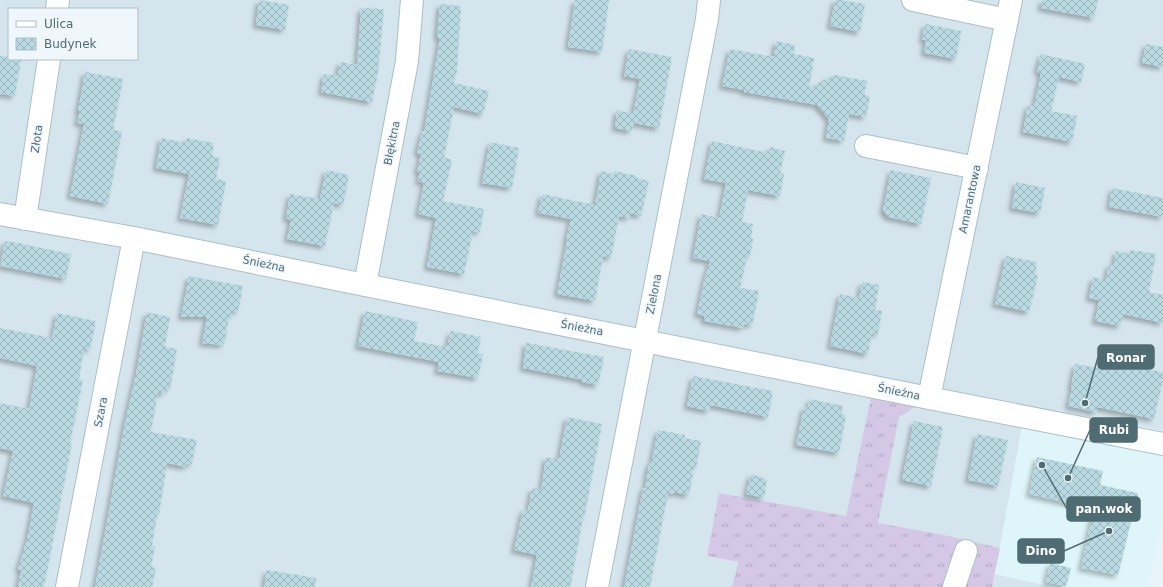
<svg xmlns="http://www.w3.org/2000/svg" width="1163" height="587" font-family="'DejaVu Sans',sans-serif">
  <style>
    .residential { fill: #d5e5ee; fill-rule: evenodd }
    .commercial { fill: #def6f9 }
    .grass { fill: url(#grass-tufts) }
    .building { fill: url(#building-cross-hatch); filter: url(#shadow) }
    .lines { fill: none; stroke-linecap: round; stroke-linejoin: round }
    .minor-casing { stroke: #abbfc6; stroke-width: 24 }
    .minor { stroke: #fff; stroke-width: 22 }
    .labels { text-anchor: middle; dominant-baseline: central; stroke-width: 3; stroke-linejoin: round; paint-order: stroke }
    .street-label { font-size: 11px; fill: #4f6c72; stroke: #eff7fd }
    .leader { fill: none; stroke: #4f6c72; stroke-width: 1.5 }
    .callout-dot { fill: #4f6c72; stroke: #eff7fd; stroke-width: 1.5 }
    .callout { fill: #4f6c72; stroke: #4f6c72; stroke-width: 1.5 }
    .callout-label { font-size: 12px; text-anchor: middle; font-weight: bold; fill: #fff }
  </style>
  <defs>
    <pattern id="grass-tufts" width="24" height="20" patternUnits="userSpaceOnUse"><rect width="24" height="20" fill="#d5c8e7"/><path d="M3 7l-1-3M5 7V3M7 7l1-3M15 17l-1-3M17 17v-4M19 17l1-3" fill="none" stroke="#afa6c0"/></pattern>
    <pattern id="building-cross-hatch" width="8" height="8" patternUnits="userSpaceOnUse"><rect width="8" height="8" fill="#badae3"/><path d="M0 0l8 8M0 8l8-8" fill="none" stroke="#9ab5bc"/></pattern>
    <filter id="shadow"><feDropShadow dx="-3.5" dy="3.5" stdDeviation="2" flood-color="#0004"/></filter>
  </defs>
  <rect width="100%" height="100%" fill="#e9f3fa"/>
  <!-- residential -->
  <path class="residential" d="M0 0H1163V431L876 376 846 516 707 556 738 562 732 587H0ZM9 9H137V59H9Z
    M917 406 1022 427 1000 548 940 534 877 523 899 417Z
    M995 574 1054 587H992Z"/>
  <!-- commercial -->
  <path class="commercial" d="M1022 427 1163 457V516L1148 587H1054L995 574Z"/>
  <!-- grass -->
  <path class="grass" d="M871 397 917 406 899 417 878 523 940 534 1000 548 992 587H732L738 562 707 556 719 493 846 516Z"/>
  <!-- building -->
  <path class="building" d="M259 0 289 5 285 30 256 25Z
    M575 0H609L602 52 568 47Z
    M835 0H842L865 4 860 32 830 26Z
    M1042 0H1098L1094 18 1041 8Z
    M440 4 461 6 457 70 454 83 489 91 483 114 454 107 444 157 452 160 443 201 484 209 480 232 473 231 464 274 427 267 436 218 418 214 424 183 418 181 420 172H417L421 154 417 153 422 131 424 132 440 38 437 37Z
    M361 8 384 9 378 73 372 102 321 92 324 74 338 76 340 62 357 65Z
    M925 24 961 31 956 59 924 53 926 40H922Z
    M776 41 795 45 794 54 814 58 809 88 834 75 867 81 864 95 870 96 866 117 849 114 844 141 826 138 829 119 817 105 761 95 744 92V90L722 86 730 49 774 57Z
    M1146 44 1163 47V67L1142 63Z
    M629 49 672 57 659 128 634 123 631 131 615 128 617 110 633 114 640 79 624 76Z
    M1041 54 1085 64 1081 82 1059 77 1051 111 1077 116 1072 142 1023 132 1028 105 1034 107 1041 73 1037 72Z
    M0 56 9 57V59L21 60 15 96 0 94Z
    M85 72 123 79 113 130 122 131 108 204 70 196 84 124 77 123 80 111H78Z
    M161 138 186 143 187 138 214 143 212 156 220 158 216 179 226 181 218 225 180 218 189 174 156 168Z
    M712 141 768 153 770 147 785 151 780 173 784 174 780 196 748 190 742 222 753 224 751 238 753 239 750 256H747L740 288 759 291 752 325 744 324 743 328 704 321 705 316 697 314 704 281 710 261 693 258 701 214 719 218 726 183 704 179Z
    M490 142 519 148 512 188 482 183Z
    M326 170 349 175 343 205 334 203 325 246 287 239 291 220 286 218 290 194 320 199Z
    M891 170 931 178 921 224 888 217 883 210Z
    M601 171 614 174V171L637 176V178L649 181 641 216 630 213 629 218 619 216 611 258 603 256 595 301 557 294 567 241 566 240 571 219 538 213 542 194 595 205Z
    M1016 182 1045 188 1040 213 1012 208Z
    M1112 188 1163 198V217L1109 207Z
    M5 241 18 243 71 254 66 279 0 266Z
    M1131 250 1156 254 1149 292 1163 295V323L1123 314 1120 326 1095 321 1099 300 1089 298 1093 277 1106 280 1109 264 1114 265 1116 251 1130 254Z
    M1006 256 1037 262 1035 275 1038 276 1029 312 995 304Z
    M189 276 243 286 238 312 233 311 232 317H229L225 342H224L223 345 202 343 207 317H181Z
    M862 282 879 285 875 310 882 311 878 334 872 333 868 354 830 346 840 294 859 298Z
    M365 311 418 322 414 341 447 347 451 331 481 337 478 353 483 354 478 378 437 371 439 362 358 346Z
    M147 312 170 317 165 347 177 349 170 389 165 388 164 394 158 392 151 432 197 440 194 453 192 464 187 463V467L167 463 159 514H157L152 546H155L151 567 156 568 152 587H95L124 427 136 374Z
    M57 313 96 321 90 350 84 348 79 379 83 380 70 443H72L44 587H18L21 570 18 569 27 540 34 503 3 496 13 451 0 448V403L29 409 37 366 0 358V328L52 338Z
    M526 343H527L604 357 598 385 582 382 583 380 523 368Z
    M1116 363 1163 372V380L1154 419 1097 407 1096 412 1068 406 1072 387H1071L1075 364 1115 371Z
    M693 376 773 391 768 417 710 405 709 411 687 406Z
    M810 399 843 406 842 414 846 415 839 453 796 445 804 407 808 408Z
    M567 417 602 424 584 518H583L571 583 570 587H531L537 555 514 550 523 509 528 510 532 488 541 490 546 457 559 459Z
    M914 421 943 427 931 486 902 480Z
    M658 430 685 435 684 438 701 441 696 468H694L689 495 674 492 673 494 668 493 650 587H624L643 488H645L649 463 651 464Z
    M977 434 1008 440 998 486 968 480Z
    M1037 457 1103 471 1100 485 1138 493 1118 575 1081 568 1094 509 1029 494Z
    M751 474 767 479 764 498 746 494Z
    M1050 563 1071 568 1066 586 1046 582Z
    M267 570 316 578 315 587H264Z"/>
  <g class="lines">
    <!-- minor casing -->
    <g class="minor-casing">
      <path id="minor" d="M913 0 1007 20
        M57 9 58 0
        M866 146 977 168
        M0 214 134 238 365 285 929 398 1163 444
        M25 219 49 59
        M365 285 407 61 412 0
        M929 398 1011 0
        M67 587 134 238
        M597 587 707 19 709 0
        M954 587 966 551"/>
    </g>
    <!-- minor -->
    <use href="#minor" class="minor"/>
  </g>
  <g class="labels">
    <!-- street labels -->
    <g class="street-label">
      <text transform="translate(37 139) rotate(-82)">Złota</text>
      <text transform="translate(392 143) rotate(-79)">Błękitna</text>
      <text transform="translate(970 199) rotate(-78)">Amarantowa</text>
      <text transform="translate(264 264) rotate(12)">Śnieżna</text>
      <text transform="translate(654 294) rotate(-79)">Zielona</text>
      <text transform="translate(582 328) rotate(11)">Śnieżna</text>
      <text transform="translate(899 392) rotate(12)">Śnieżna</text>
      <text transform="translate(101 412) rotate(-79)">Szara</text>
    </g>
  </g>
  <!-- callouts -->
  <path class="leader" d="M1085 403L1098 357M1068 478L1090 430M1042 465L1067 509M1109 531L1064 551"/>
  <g class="callout-dot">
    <circle cx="1085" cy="403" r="4"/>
    <circle cx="1068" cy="478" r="4"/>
    <circle cx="1042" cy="465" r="4"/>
    <circle cx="1109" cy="531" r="4"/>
  </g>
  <g class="callout">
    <rect x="1098" y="345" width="56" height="24" rx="4"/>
    <rect x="1090" y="418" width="47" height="24" rx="4"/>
    <rect x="1067" y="497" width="73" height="24" rx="4"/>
    <rect x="1018" y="539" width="46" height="24" rx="4"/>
  </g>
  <g class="callout-label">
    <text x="1126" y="362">Ronar</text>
    <text x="1114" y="434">Rubi</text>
    <text x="1104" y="513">pan.wok</text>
    <text x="1041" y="555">Dino</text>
  </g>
  <!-- legend -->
  <rect x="8" y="8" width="130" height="52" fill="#eff7fd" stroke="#afbfc5"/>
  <rect x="16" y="21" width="20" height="6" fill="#ffffff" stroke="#afbfc5"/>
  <text x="44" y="28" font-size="12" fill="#4f6c72">Ulica</text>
  <rect x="16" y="38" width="20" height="12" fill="url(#building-cross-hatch)" stroke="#afbfc5"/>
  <text x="44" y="48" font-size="12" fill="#4f6c72">Budynek</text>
</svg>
